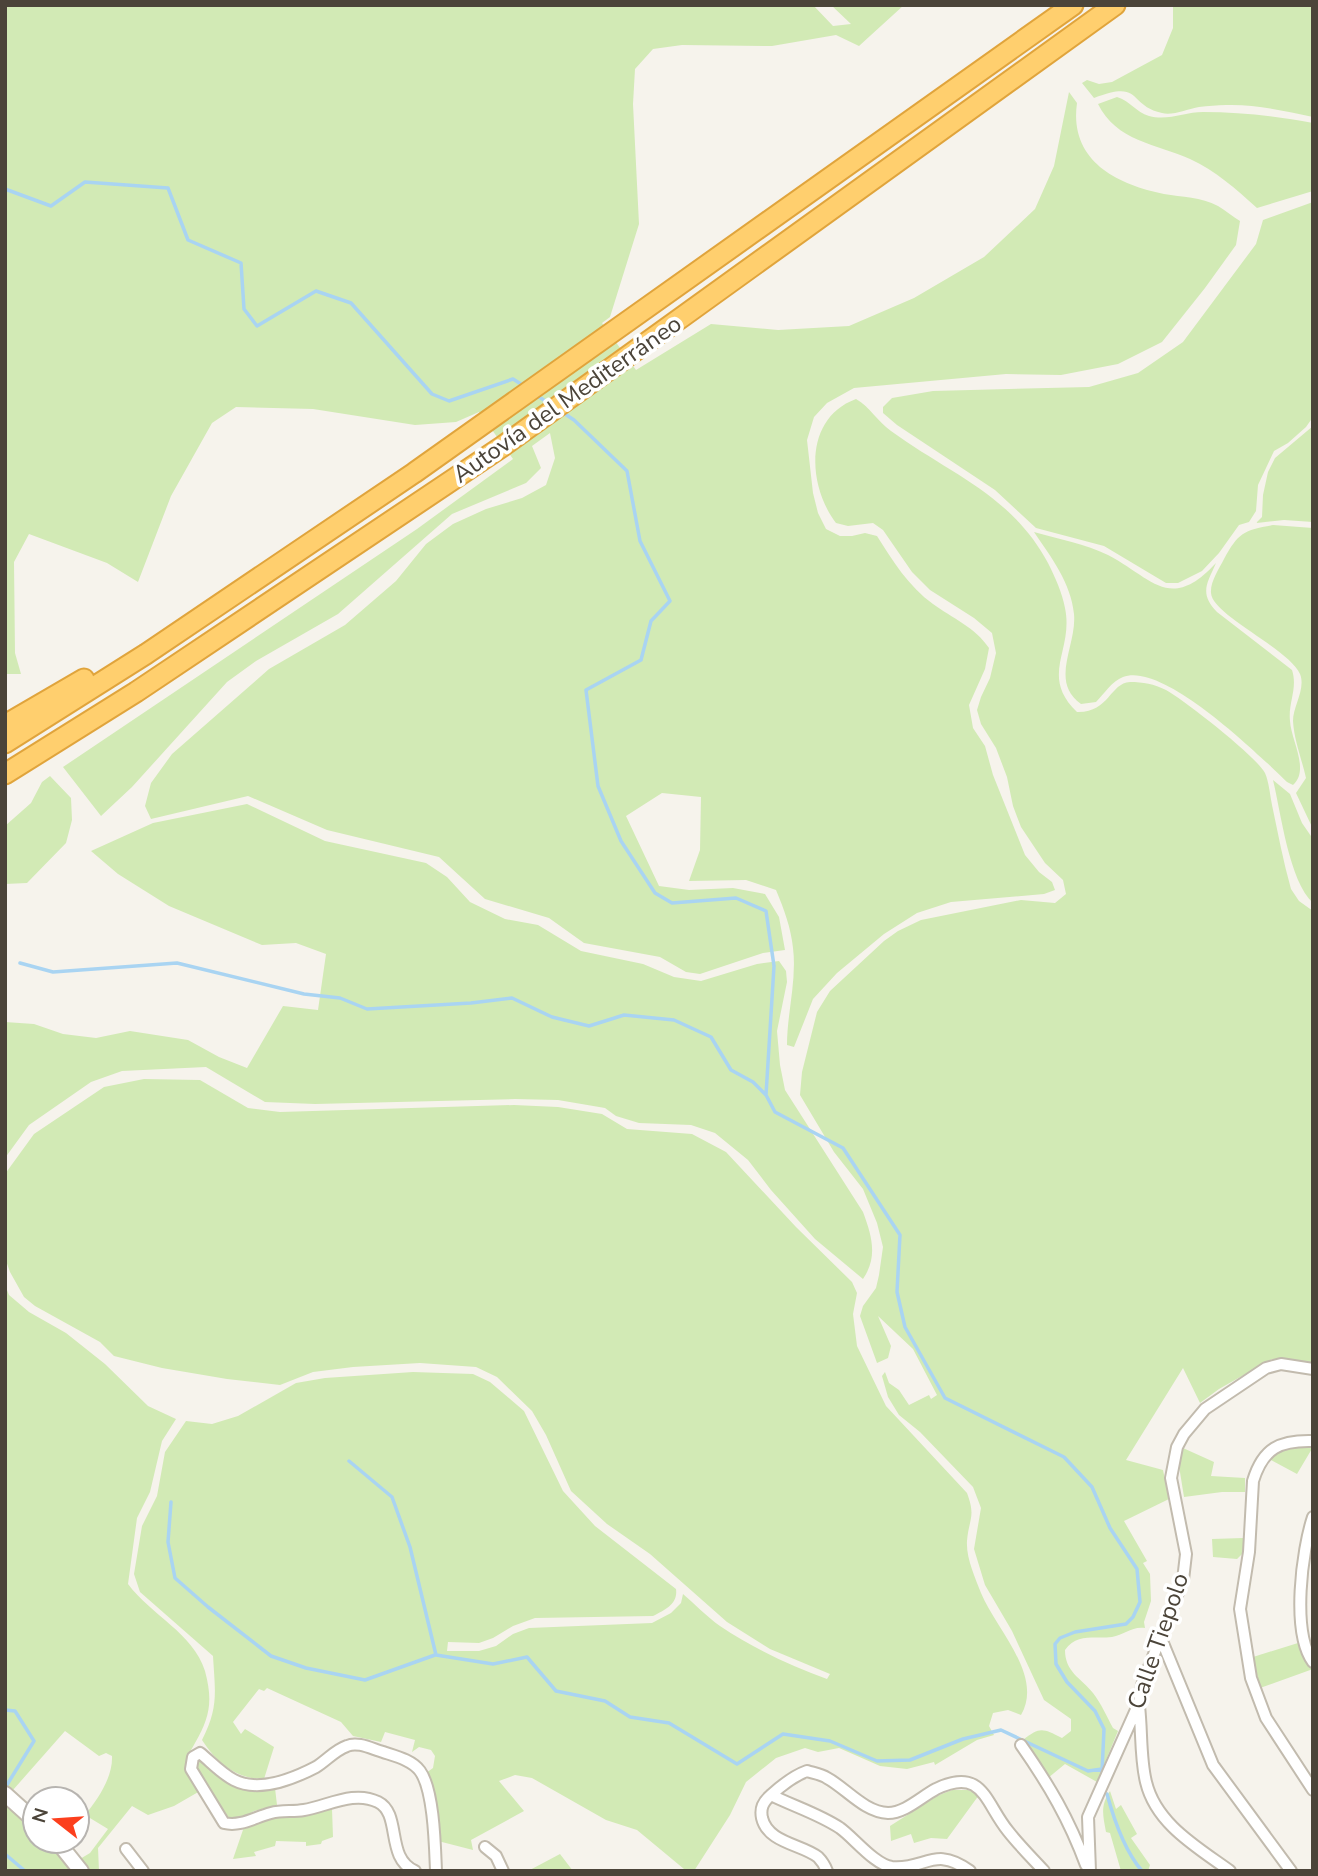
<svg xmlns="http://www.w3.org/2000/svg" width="1318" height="1876" font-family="'Nunito Sans',sans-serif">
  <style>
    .green { fill: #d2eab5 }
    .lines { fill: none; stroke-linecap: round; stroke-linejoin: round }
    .stream { stroke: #a9d4f2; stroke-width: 3.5 }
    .minor-casing { stroke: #c2bbae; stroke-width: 14 }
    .tertiary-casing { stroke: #c2bbae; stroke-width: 18 }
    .motorway-casing { stroke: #e0a43c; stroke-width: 23 }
    .minor { stroke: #fff; stroke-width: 10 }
    .tertiary { stroke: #fff; stroke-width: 14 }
    .motorway { stroke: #ffcf6e; stroke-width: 19 }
    .labels { text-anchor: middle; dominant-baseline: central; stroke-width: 7; stroke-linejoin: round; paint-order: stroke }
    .street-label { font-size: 24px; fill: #4b4439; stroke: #fff }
  </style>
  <rect width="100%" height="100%" fill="#f6f3ec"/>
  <!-- green -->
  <path class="green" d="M5 5H813L833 26 851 24 831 5H904L859 46 836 35 772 46 682 45 653 49 635 69 633 104 639 224 610 317 602 323 636 370 711 324 778 330 849 326 914 298 984 257 1035 209 1054 166 1069 92 1077 103C1069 160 1115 184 1164 194 1182 197 1201 197 1218 206 1225 210 1233 217 1240 221L1236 245 1205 288 1162 342 1118 364 1061 375 1006 374 854 388 827 403 814 417 807 440 813 493 818 513 826 529 840 536H852L865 533 877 536C892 560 909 587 933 604 952 618 975 627 989 648L985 669 969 705 973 728 985 746 993 775 1025 855 1039 872 1052 882 1055 890 1044 894 951 902 917 913 884 934 837 973 813 999 794 1047 787 1045C787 1013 797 980 793 948 791 928 784 909 776 890L746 880 689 881 700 850 701 797 662 793 626 816 659 886 689 890 733 888 765 894 779 917 785 950 763 953 700 974 686 972 660 957 584 943 549 918 485 899 439 857 327 830 248 796 151 819 145 806 151 783 172 754 269 669 345 625 396 581 426 544 453 524 486 509 522 498 546 485 555 458 550 433 532 446 541 468 526 483 452 514 338 614 256 661 227 682 132 787 101 816 63 767 417 529 513 459 479 412 456 422 415 425 313 409 236 407 212 423 171 496 138 582 107 563 29 534 14 562 15 653 21 674H5Z
    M1173 5H1313V117C1285 111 1255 104 1226 105 1217 105 1208 106 1199 107 1188 109 1172 116 1162 113 1127 105 1143 79 1094 98L1082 83 1087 80 1099 84 1112 82 1162 55 1173 28Z
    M1117 97C1130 101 1136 112 1149 116 1168 121 1185 112 1203 112 1240 112 1276 116 1313 123V191L1257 208C1236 189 1216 171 1190 159 1156 144 1116 141 1098 104Z
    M1313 202V417L1306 427 1288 443 1274 451 1258 485 1256 511 1249 522 1239 525 1219 553 1202 571 1178 583H1166L1104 546 1036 528 995 490 897 425 883 413V407L892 398 933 391 1089 387 1138 373 1183 342 1256 244 1263 220Z
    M856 399C870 407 878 422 891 431 950 474 1012 495 1048 563 1055 577 1062 592 1065 608 1074 651 1039 675 1077 712 1109 713 1110 683 1130 682 1143 682 1154 684 1166 690 1184 700 1256 756 1265 773 1269 782 1270 795 1272 805 1278 833 1283 861 1291 889L1299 901 1313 911V1363L1272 1359 1219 1389 1200 1403 1183 1368 1126 1460 1163 1470 1169 1499 1124 1521 1147 1561 1143 1563 1150 1574 1151 1601 1144 1622 1145 1628C1132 1626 1124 1635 1112 1637 1094 1639 1077 1633 1065 1650 1065 1672 1081 1678 1093 1693 1101 1703 1107 1717 1113 1728L1118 1731 1097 1782 1065 1764 1048 1778 1023 1740C1040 1727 1042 1728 1062 1738L1071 1731V1719L1044 1700 1012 1631 985 1585 974 1549 981 1508 973 1487 920 1432 899 1415 888 1397 882 1376 885 1372 889 1383 899 1390 909 1405 929 1395 931 1399 937 1395 913 1349 878 1316 891 1346 888 1358 877 1363 860 1316 863 1306 876 1288 879 1275 883 1247 877 1223 863 1189 834 1152 800 1095 802 1072 817 1012 830 991 884 941 898 931 921 920 1021 900 1055 903 1066 894 1063 880 1045 863 1021 827 1013 806 1007 777 996 748 981 724 977 710 981 697 990 678 996 653 992 633 974 618 930 590 912 572 883 530 873 523 848 526 836 523C807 485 804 418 856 399Z
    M1313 426V522L1284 520 1256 523 1262 517 1263 495 1268 472 1275 458Z
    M1273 525 1313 528V829L1296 793 1306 778C1302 760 1294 740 1293 721 1293 706 1306 689 1300 674 1288 648 1212 615 1211 593 1210 582 1219 569 1224 559 1238 533 1244 530 1273 525Z
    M1034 532C1058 539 1086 544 1108 555 1152 578 1170 613 1216 563 1207 584 1199 593 1217 612L1292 670C1298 688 1288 703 1290 721 1291 740 1310 770 1293 785L1287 782C1259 755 1163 661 1123 677 1112 681 1104 694 1096 702L1081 704C1049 681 1077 646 1074 614 1071 583 1051 557 1034 532Z
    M50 776 71 798 72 820 66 843 27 883 5 884V826L31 803 42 782Z
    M1273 780 1290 794 1302 823 1313 839V903C1289 881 1281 813 1273 780Z
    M247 804 325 841 426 863 447 877 470 902 505 919 538 925 581 951 643 964 674 977 701 981 757 964 779 961 786 971 787 982 777 1031 780 1065 785 1090 863 1212C872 1236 878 1257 863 1279L815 1239 771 1190 748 1160 715 1133 691 1125 639 1123 616 1116 605 1108 558 1100 515 1099 315 1104 265 1102 206 1067 122 1071 91 1082 29 1125 5 1158V1022L34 1024 63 1034 96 1038 130 1031 188 1040 219 1057 247 1068 283 1006 318 1010 326 954 296 943 262 945 169 906 118 874 91 851 153 823Z
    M144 1079 200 1080 248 1108 280 1112 514 1105 558 1107 602 1114 627 1129 692 1134 726 1152 796 1227 852 1282 857 1293 853 1314 857 1346 886 1406 967 1493C976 1517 969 1518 967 1541 966 1558 975 1577 981 1593 996 1629 1044 1676 1021 1715L1008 1710 993 1713 989 1726 994 1735 977 1740 935 1765 934 1762 907 1769 880 1766 839 1748 818 1752 805 1748 776 1758 746 1782 730 1815 694 1871 684 1869 637 1830 606 1820 532 1778 515 1775 499 1781 524 1811 471 1840 473 1850 438 1841 431 1781 426 1773 433 1768 435 1756 431 1750 419 1747 412 1752 415 1740 385 1732 381 1742 353 1736 341 1722 267 1688 264 1691 259 1689 233 1722 241 1734 245 1729 274 1747 264 1779C236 1779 217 1763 202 1740 219 1707 215 1691 213 1656L140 1592 134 1574 142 1526 157 1496 165 1452 186 1421 212 1424 238 1416 296 1383 325 1378 413 1372 473 1374 490 1382 524 1411 563 1491 595 1526 676 1589C678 1604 666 1609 653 1616L535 1618 513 1626 493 1638 479 1643 448 1642 447 1651H479L496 1646 513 1634 529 1628 652 1623 671 1613 681 1603 683 1594C695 1604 707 1617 720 1626 753 1648 790 1666 827 1679L830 1674 770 1649 727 1622 650 1554 607 1524 571 1491 546 1435 532 1411 497 1377 476 1367 420 1363 353 1367 313 1372 280 1385 227 1379 162 1368 114 1356 100 1342 35 1306 24 1297 10 1272 5 1258V1174L34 1134 104 1087Z
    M5 1285 9 1295 29 1312 66 1333 105 1364 148 1406 176 1419 162 1441 150 1492 137 1518 128 1584C151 1615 193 1633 205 1671 213 1701 210 1717 195 1743 192 1749 187 1755 187 1762 187 1772 196 1783 200 1791L174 1806 148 1815 132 1806 98 1848 99 1871H89L80 1859 90 1853 108 1829 85 1815C98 1799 113 1777 112 1756L106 1753 99 1756 65 1731 13 1790 5 1785Z
    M1296 1446 1313 1447 1297 1474 1269 1459 1282 1449Z
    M1183 1448 1214 1462 1211 1476 1245 1478V1492H1222L1184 1497 1179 1466Z
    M1243 1538V1553L1237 1559 1213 1557 1212 1539Z
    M1298 1643 1313 1669 1260 1688 1253 1657Z
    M198 1759 240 1788 250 1790 275 1788 277 1805 254 1811 239 1820 229 1818 196 1769Z
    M952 1790H968L979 1795 947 1839 931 1838 914 1843 911 1834 891 1841 890 1826 937 1796Z
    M1110 1791 1116 1809 1121 1805 1137 1834 1131 1838 1150 1865 1148 1871H1121L1110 1833 1106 1832C1103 1815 1100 1806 1110 1791Z
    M5 1802 35 1827V1841H50L60 1851 73 1871H5Z
    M332 1809 333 1837 322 1841 321 1844 306 1846V1842L276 1841 275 1846 254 1852 256 1856 233 1859 244 1827 278 1815 304 1814Z
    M560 1854 573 1871H528Z"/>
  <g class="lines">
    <!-- stream -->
    <path class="stream" d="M5 189 51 206 85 182 168 188 188 240 241 263 244 309 257 326 316 291 351 303 432 394 449 401 513 379 524 386
      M536 395 550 404
      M562 412 574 420 627 471 640 541 670 601 651 621 641 660 586 690 598 786 621 841 655 893 672 903 736 898 766 911 774 966 766 1095 775 1112 843 1148 900 1235 897 1292 905 1327 945 1398 1064 1457 1092 1487 1110 1528 1137 1569 1140 1602 1133 1617 1126 1624 1075 1632 1060 1638 1055 1644 1056 1664 1067 1682 1095 1711 1104 1729 1102 1772
      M20 963 53 972 177 963 304 994 340 998 367 1009 471 1003 512 998 552 1017 589 1026 624 1015 674 1020 711 1037 731 1070 753 1082 766 1095
      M349 1461 392 1497 410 1547 436 1655 493 1664 527 1657 556 1691 605 1701 630 1717 669 1723 737 1764 783 1734 830 1741 877 1761 910 1760 963 1739 1001 1730 1088 1771 1102 1769
      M171 1502 168 1542 175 1578 208 1607 271 1656 306 1668 365 1680 435 1655
      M5 1710 15 1711 34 1741 5 1788
      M1107 1794C1114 1820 1124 1850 1142 1871
      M5 1854 25 1871"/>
    <!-- minor casing -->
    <g class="minor-casing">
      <path id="minor" d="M1313 1441C1280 1440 1263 1448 1253 1481L1249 1552 1240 1609 1251 1678 1266 1718 1313 1790
        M1313 1517C1302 1550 1291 1632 1313 1662
        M1160 1636 1213 1765 1291 1871
        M1139 1706C1142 1730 1140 1758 1146 1782 1156 1824 1197 1847 1230 1871
        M1021 1745C1049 1785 1069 1819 1086 1865
        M771 1795C793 1806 819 1814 840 1828 854 1838 875 1865 892 1867 926 1870 934 1845 970 1871
        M485 1847 496 1856 503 1871
        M126 1849 143 1871
        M415 1871C385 1858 402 1814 378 1802 354 1790 328 1806 304 1810 293 1812 282 1810 271 1813 255 1817 241 1827 224 1823L191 1769 193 1757 200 1753C211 1762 222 1774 234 1780 259 1793 293 1779 316 1767 326 1761 335 1750 347 1746 358 1741 372 1749 383 1752 395 1756 412 1760 420 1771 434 1790 435 1847 436 1871
        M827 1871C825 1866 822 1861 818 1857 801 1844 768 1843 762 1818 760 1808 763 1802 771 1795 782 1785 793 1776 807 1771 813 1773 821 1774 827 1778 846 1788 864 1812 888 1813 905 1813 921 1797 936 1789 983 1766 985 1803 1008 1831 1019 1845 1032 1858 1044 1871
        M1090 1871 1088 1817 1139 1703 1142 1685 1183 1580 1186 1554 1171 1478 1177 1447 1184 1434 1205 1409 1266 1368 1281 1364 1313 1369"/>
    </g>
    <!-- tertiary casing -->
    <g class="tertiary-casing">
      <path id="tertiary" d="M5 1794 35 1821
        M57 1841 81 1871"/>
    </g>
    <!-- motorway casing -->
    <g class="motorway-casing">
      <path id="motorway" d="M5 725 84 679
        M5 743 146 654 414 473 1073 5
        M5 774 136 692 503 446 1115 5"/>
    </g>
    <!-- minor -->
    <use href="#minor" class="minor"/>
    <!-- tertiary -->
    <use href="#tertiary" class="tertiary"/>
    <!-- motorway -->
    <use href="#motorway" class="motorway"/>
  </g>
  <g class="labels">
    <!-- street labels -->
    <g class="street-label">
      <text transform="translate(567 399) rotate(-35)">Autovía del Mediterráneo</text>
      <text transform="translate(1158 1641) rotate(-71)">Calle Tiepolo</text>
    </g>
  </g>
  <!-- border -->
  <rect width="1318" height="1876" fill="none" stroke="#4b4439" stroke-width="14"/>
  <!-- north arrow -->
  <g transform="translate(56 1820) rotate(287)"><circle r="33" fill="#ffffff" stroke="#b7b4b0" stroke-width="2"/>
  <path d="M0-5L12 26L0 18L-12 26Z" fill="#fc3f1d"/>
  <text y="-10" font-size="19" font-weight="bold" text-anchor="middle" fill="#4b4439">N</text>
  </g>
</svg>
